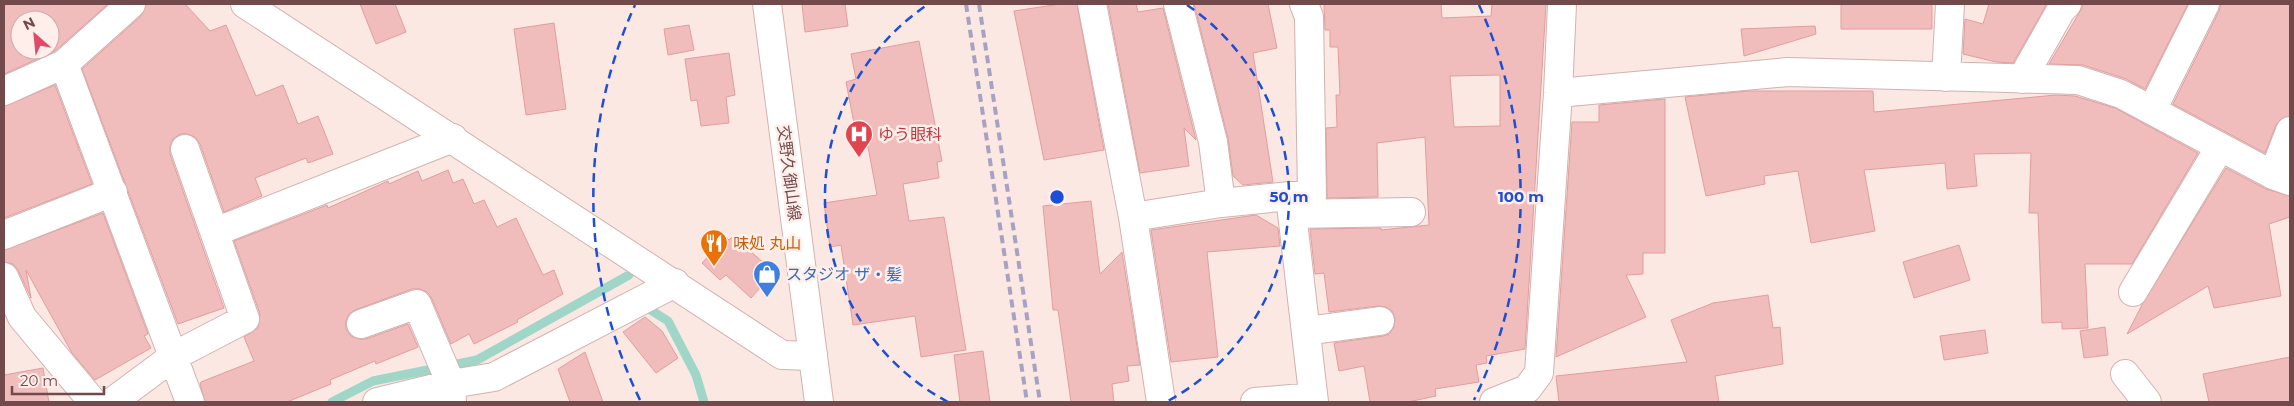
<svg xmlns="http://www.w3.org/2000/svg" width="2294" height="406" font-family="Montserrat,'Noto Sans JP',sans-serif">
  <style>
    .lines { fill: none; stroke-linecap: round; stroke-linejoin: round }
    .stream { stroke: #9fd6c8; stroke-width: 9 }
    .building { fill: #f0bcbc; stroke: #e29d9e; fill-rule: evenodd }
    .minor-casing { stroke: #d1b2b0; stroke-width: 30 }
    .tertiary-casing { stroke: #d1b2b0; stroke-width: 30 }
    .secondary-casing { stroke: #d6b1af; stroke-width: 30 }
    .minor { stroke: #fff; stroke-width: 28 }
    .tertiary { stroke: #fff; stroke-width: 28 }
    .secondary { stroke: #fff; stroke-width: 28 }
    .rail { stroke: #a7a2c4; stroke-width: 4; stroke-dasharray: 8 5; stroke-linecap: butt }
    .ring { fill: none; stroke: #1d4ed8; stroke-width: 2.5; stroke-dasharray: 9 6 }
    .labels { text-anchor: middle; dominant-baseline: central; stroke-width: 5; stroke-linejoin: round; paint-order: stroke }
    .health-label { font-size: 16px; fill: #be3a42; stroke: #ffeee9; text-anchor: start }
    .street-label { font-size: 16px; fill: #734a4c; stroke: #ffeee9 }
    .food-label { font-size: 16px; fill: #c56008; stroke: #ffeee9; text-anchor: start }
    .shop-label { font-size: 16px; fill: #366cbe; stroke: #ffeee9; text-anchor: start }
    .centre { fill: #1d4ed8; stroke: #ffeee9; stroke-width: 2.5 }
    .ring-label { font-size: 15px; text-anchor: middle; font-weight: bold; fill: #1d4ed8; stroke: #ffeee9; stroke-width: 5; stroke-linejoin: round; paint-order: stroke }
  </style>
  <rect width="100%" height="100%" fill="#fbe8e3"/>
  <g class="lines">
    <!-- stream -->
    <path class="stream" d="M649 309 668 321 696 375 704 402
      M332 402 373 381 477 360 629 275"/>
  </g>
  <!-- building -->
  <path class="building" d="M4 4H108L55 51 4 74ZM20 20H50V50H20Z
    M146 4H185L210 31 226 25 256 96 283 85 298 124 318 116 333 154 308 163 306 158 255 178 262 196 224 212 200 144 195 137 187 134H180L173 139 170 146V154L224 308 178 324 82 69 141 16Z
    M360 4H395L406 32 376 44Z
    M802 4H845L848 26 805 32Z
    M1060 4H1077L1104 150 1044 160 1014 11Z
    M1108 4H1136L1138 12 1163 8 1196 140 1184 128 1189 166 1140 173Z
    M1194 4H1268L1277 48 1253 53 1273 182 1243 185 1233 176 1228 138Z
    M1324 4H1441L1442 18 1491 16 1492 4H1546L1525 349 1486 356 1487 363 1476 365 1479 382 1435 389 1436 396 1408 402H1370L1364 366 1339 371 1334 343 1383 336 1389 334 1394 327 1395 318 1392 311 1386 307 1378 306 1329 312 1324 273 1315 274 1310 229 1381 228V230L1429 225 1425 137 1377 143 1378 197 1327 198 1326 128 1337 127 1336 95H1340L1338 47H1330V30H1325ZM1500 75V126L1454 127 1450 76Z
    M1841 4H1932V29H1841Z
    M1989 4H2047L2013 63 1996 62 1963 54 1965 19 1983 24Z
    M2082 4H2188L2145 89 2126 79 2083 65 2049 64 2082 8Z
    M2221 4H2290V116L2281 119 2276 125 2265 153 2173 104 2219 11Z
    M554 23 566 109 526 115 514 29Z
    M689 25 694 50 668 55 664 29Z
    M1815 26 1816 34 1744 56 1741 29Z
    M919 41 942 161 937 162 939 178 903 184 909 221 944 217 966 350 921 357 915 316 853 325 841 245 830 247 824 203 877 195 868 147 859 149 846 82 856 79 851 54Z
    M729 53 735 95 726 97 729 123 701 126 697 100 691 101 685 59Z
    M55 85 92 184 4 218V106Z
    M1748 91H1873L1874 112 2056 95 2075 96 2115 108 2198 153 2132 264H2085L2088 328 2062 329V322L2042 323 2038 213H2029L2031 153 1974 154 1977 186 1947 189 1945 163 1864 170 1875 231 1811 243 1798 171 1764 176 1765 184 1706 196 1685 97Z
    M1665 99V253H1643V274L1626 275 1646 317 1556 357 1572 122H1599V105Z
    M2226 168 2266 189 2290 196V217L2269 224 2281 296 2214 308 2208 286 2127 334 2143 303Z
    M448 170 453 183 463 179 474 204 484 200 497 227 516 218 543 275 554 270 563 294 517 320 518 322 474 344 469 334 451 344 431 297 427 292 420 289H412L355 310 349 314 346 321V329L351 336 359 339H366L408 324 418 347 376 364 375 361 330 380 331 384 287 402H205L200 384 201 382 254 361 244 337 258 328 260 314 234 241 327 205 328 208 388 181 389 184 418 171 422 181Z
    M1091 201 1100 274 1122 252 1140 365 1127 366 1129 381 1112 384 1114 402H1071L1058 310H1053L1043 206Z
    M103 213 148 334 144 336 151 348 95 380 72 353 26 270 31 298 18 270 13 264 4 262V250Z
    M1256 215 1278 228 1280 246 1207 252 1218 357 1171 362 1151 230Z
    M733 236 765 264 760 270 769 278 751 298 726 275 720 280 702 263 726 237 729 240Z
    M1959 245 1970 280 1914 298 1903 262Z
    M1768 295 1773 328 1780 327 1783 364 1715 376 1719 402H1559L1556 376 1687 362 1671 320 1713 303Z
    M645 317 662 331 678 358 656 373 623 332Z
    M2105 327 2108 355 2084 358 2080 331Z
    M1985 330 1988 353 1944 360 1940 336Z
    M983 351 990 402H960L954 355Z
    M585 352 591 369 603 402H570L558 369Z
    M2290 357V402H2209L2203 374Z
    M43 368 49 402H4V375Z"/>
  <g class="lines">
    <!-- minor casing -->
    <g class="minor-casing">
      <path id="minor" d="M1092 4 1133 217 1161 402
        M1178 4 1213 142 1221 203
        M64 64 190 402
        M1946 77 1950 4
        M2022 79 2061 10 2067 4
        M4 91 64 64 131 4
        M1558 93 1788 72 2078 80 2121 94 2273 175 2290 181
        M2152 110 2205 4
        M2273 175 2290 131
        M1290 196H1312L1309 17 1304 4
        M1292 214 1411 212
        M1133 217 1221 203 1290 196 1314 402
        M215 232 453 138
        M4 235 113 192
        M4 277 22 317 93 402
        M2133 292 2220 147
        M361 324 417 304 451 384 452 401
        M1306 331 1380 321
        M2125 374 2147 402
        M112 402 174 356 245 319 185 149
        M377 402 451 384 494 377 675 283
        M1255 402 1313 397
        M1494 402 1527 389 1539 373 1558 93 1562 4"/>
    </g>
    <!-- tertiary casing -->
    <g class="tertiary-casing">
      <path id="tertiary" d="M245 4 782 355 813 356"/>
    </g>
    <!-- secondary casing -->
    <g class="secondary-casing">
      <path id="secondary" d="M767 4 819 402"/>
    </g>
    <!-- minor -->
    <use href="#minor" class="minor"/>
    <!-- tertiary -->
    <use href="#tertiary" class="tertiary"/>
    <!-- secondary -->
    <use href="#secondary" class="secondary"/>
    <!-- rail -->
    <path class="rail" d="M966 4 1027 402
      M979 4 1040 402"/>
  </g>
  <!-- distance rings -->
  <g class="ring">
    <path d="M948 402A232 232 0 0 1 927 5M1187 5A232 232 0 0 1 1166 402"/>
    <path d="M640 400A464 464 0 0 1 635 5M1479 5A464 464 0 0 1 1474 400"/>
  </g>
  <!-- icons -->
  <defs>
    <g id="hospital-pin" transform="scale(1.4375)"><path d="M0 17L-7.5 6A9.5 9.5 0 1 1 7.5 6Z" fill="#e0444e" stroke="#ffeee9"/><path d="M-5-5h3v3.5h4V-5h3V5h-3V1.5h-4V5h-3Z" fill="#fff"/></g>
    <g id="restaurant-pin" transform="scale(1.4375)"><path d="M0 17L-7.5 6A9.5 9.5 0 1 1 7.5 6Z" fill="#e8710a" stroke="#ffeee9"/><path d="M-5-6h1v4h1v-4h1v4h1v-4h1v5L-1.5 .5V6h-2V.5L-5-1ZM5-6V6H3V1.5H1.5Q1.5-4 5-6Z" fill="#fff"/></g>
    <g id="shop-pin" transform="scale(1.4375)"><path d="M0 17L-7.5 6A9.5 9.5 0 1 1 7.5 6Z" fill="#3f7fe0" stroke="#ffeee9"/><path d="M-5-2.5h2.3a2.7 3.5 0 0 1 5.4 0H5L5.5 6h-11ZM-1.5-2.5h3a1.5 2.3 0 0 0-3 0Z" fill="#fff"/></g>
  </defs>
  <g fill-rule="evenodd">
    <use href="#hospital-pin" x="859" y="134"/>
    <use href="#restaurant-pin" x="714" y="243"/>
    <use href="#shop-pin" x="767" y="274"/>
  </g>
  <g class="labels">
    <!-- health labels -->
    <g class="health-label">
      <text x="878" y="134">ゆう眼科</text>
    </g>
    <!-- street labels -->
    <g class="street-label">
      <text transform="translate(789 173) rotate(83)">交野久御山線</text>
    </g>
    <!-- food labels -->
    <g class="food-label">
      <text x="733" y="243">味処 丸山</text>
    </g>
    <!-- shop labels -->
    <g class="shop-label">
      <text x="786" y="274">スタジオ ザ・髪</text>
    </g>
  </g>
  <circle cx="1057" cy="197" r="8" class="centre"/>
  <g class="ring-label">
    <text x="1289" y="202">50 m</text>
    <text x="1521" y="202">100 m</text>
  </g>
  <!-- border -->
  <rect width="2294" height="406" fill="none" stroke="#734a4c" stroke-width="10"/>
  <!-- north arrow -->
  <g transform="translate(35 35) rotate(333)"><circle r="24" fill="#ffeee9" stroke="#c7acaa"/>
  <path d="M0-4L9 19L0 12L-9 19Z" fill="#e24b67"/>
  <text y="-8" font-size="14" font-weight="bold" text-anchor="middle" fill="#734a4c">N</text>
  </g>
  <!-- scale -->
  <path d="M12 386v8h92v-8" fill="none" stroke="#734a4c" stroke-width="2.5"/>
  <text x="20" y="386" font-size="15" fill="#734a4c" stroke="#ffeee9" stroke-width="4" paint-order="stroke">20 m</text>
</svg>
